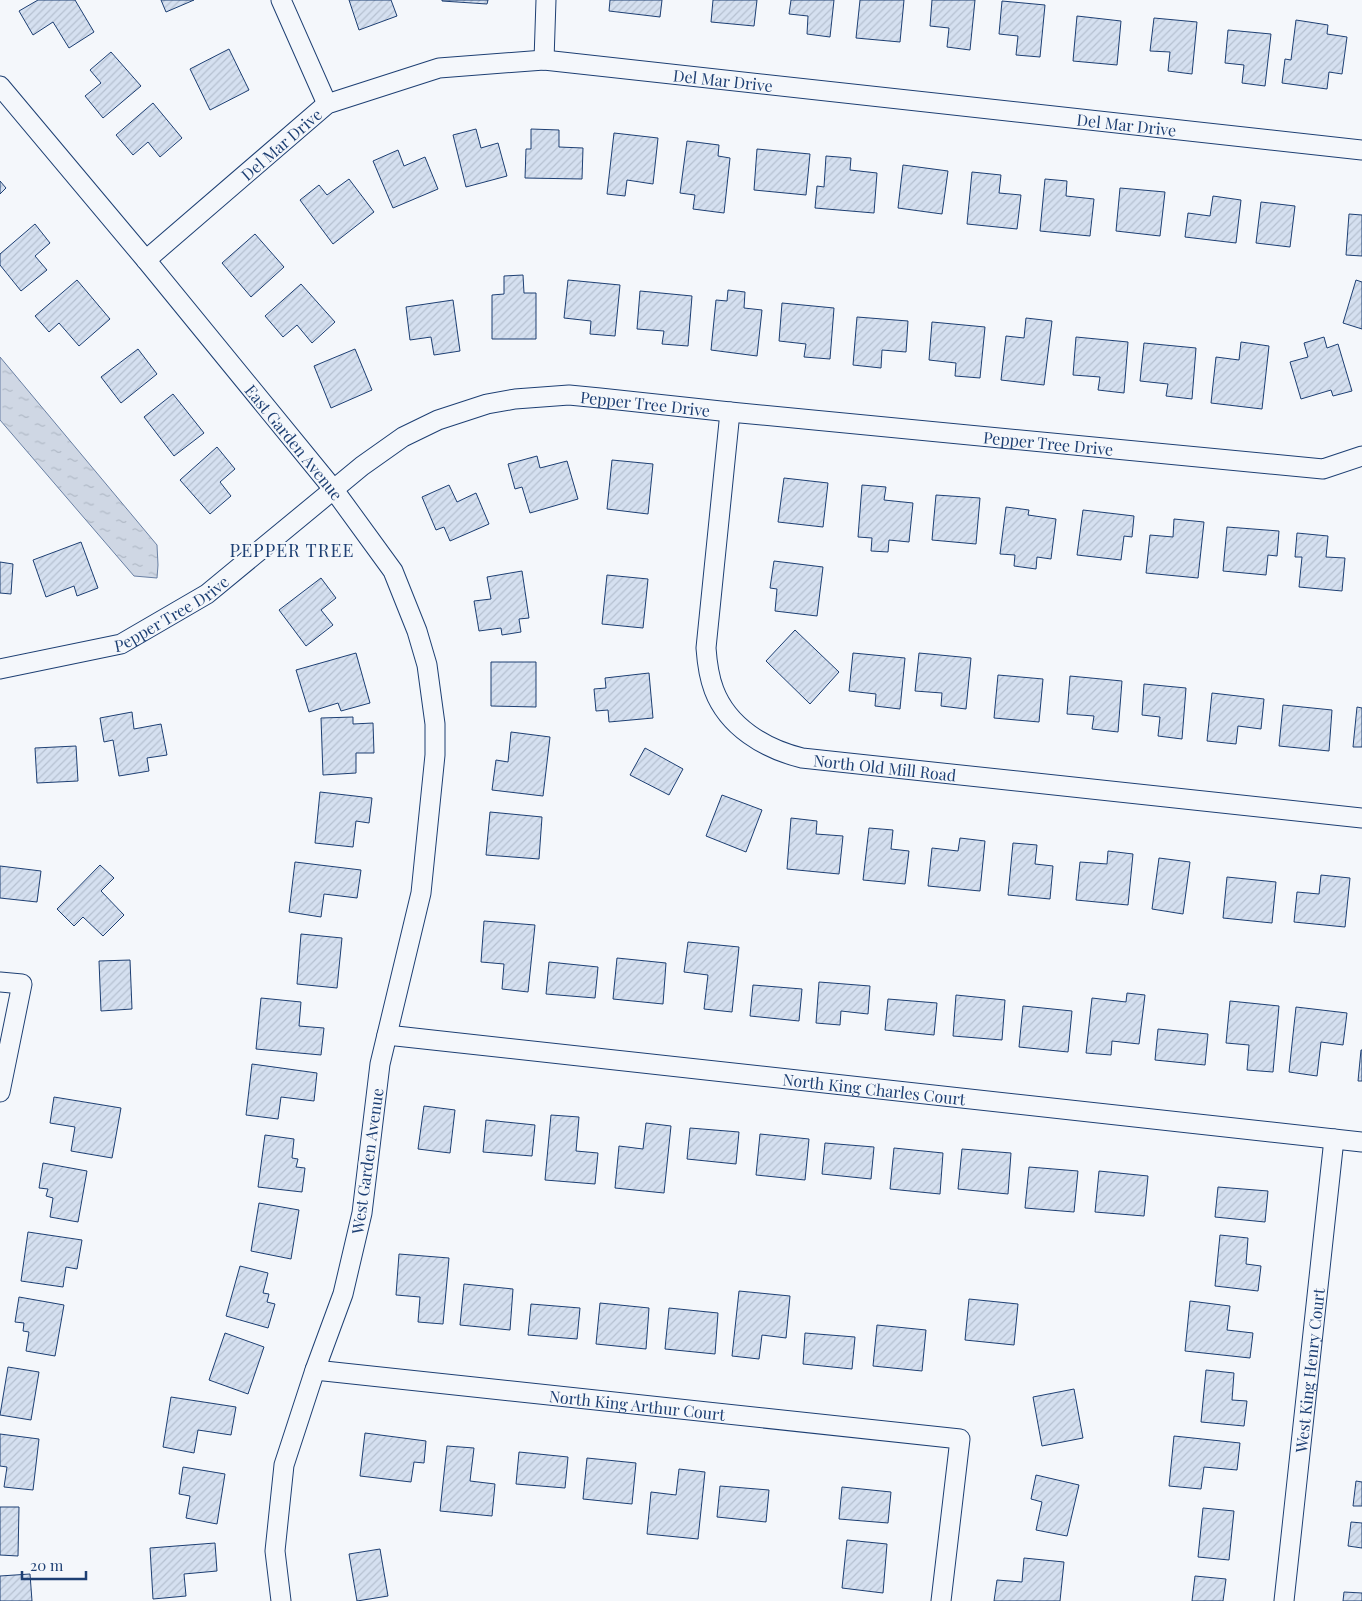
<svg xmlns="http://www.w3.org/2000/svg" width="1362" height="1601" font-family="'Playfair Display',serif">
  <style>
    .water { fill: url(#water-ripples); stroke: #687fa3 }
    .building { fill: url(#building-hatch); stroke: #1d3f73 }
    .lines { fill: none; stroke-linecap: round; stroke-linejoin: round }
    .minor-casing { stroke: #1d3f73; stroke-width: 21 }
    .minor { stroke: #f4f7fb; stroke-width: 19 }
    .labels { text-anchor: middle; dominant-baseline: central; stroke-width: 4; stroke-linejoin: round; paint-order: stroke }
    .street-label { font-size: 16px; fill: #1d3f73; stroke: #f4f7fb }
    .neighbourhood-label { font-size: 18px; letter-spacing: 1px; fill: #1d3f73; stroke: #f4f7fb }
  </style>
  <defs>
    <pattern id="water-ripples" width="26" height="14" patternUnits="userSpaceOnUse" patternTransform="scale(1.25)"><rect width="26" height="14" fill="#cfd7e4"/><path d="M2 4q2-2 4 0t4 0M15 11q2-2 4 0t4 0" fill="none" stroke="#b1bac7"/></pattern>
    <pattern id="building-hatch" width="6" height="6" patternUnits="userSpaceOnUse" patternTransform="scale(1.25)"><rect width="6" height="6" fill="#d5e0f0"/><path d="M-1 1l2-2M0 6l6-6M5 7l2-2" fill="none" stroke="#b6c1d1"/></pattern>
  </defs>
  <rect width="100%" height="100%" fill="#f4f7fb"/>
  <!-- water -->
  <path class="water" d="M0 357 157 545 158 565 157 578 134 576 0 420Z"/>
  <!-- building -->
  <path class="building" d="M38 0H75L94 32 69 48 53 22 33 35 19 11Z
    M161 0H194L166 12Z
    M349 0H391L397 16 359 30Z
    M442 0H488L487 4 442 1Z
    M610 0H662L660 17 609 11Z
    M713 0H757L754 26 711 22Z
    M791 0H834L830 37 807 34 808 16 789 14Z
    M860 0H904L900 42 856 38Z
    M932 0H975L970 50 947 47 949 28 930 26Z
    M1002 1 1045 5 1040 57 1016 55 1018 36 999 34Z
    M1077 16 1121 21 1117 65 1073 61Z
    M1154 18 1197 22 1192 74 1168 71 1170 52 1150 51Z
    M1296 20 1328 25 1327 34 1347 37 1342 74 1329 72 1327 89 1282 83 1285 59 1291 60Z
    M1228 30 1271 34 1265 86 1242 83 1244 65 1225 63Z
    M229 49 249 90 210 110 190 69Z
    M111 52 141 86 103 118 85 96 101 83 90 70Z
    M153 103 182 138 160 157 148 142 133 155 116 135Z
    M476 129 481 148 498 143 507 176 466 187 453 135Z
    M531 129 559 130V147L583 148 582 179 525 178 526 149H531Z
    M614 133 658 138 653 184 627 180 625 196 607 194Z
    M687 141 719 145 718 156 730 158 724 213 693 209 695 195 680 193Z
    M757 149 810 154 806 195 754 190Z
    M398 150 404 166 425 157 438 189 393 208 373 161Z
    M826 156 851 158 850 170 877 173 874 213 815 208 817 186 824 187Z
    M903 165 948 171 942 214 898 208Z
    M972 172 1001 175 999 193 1021 195 1017 229 967 224Z
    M349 179 374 212 333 244 300 200 319 185 327 195Z
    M1045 179 1067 181 1066 196 1094 199 1090 236 1040 231Z
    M0 181 6 188 0 194Z
    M1120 188 1165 192 1160 236 1116 231Z
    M1213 196 1241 200 1236 243 1185 237 1188 213 1210 216Z
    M1261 202 1295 206 1290 247 1256 243Z
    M1349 214 1362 215V256L1346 255Z
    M35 224 50 243 35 256 47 270 21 291 0 265V254Z
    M255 234 284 267 251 297 222 263Z
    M523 275 524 293H536V339H492V295L504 294V276Z
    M77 280 110 319 79 346 59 323 49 332 35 316Z
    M568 280 620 285 615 336 590 334 591 321 564 318Z
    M1356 280 1362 282V329L1343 323Z
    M301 284 335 322 312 343 297 325 283 337 265 316Z
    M728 290 745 292 744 308 762 310 757 356 711 350 716 300 727 301Z
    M640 291 692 296 688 346 662 344 664 331 637 329Z
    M453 300 460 351 434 355 431 337 410 340 406 307Z
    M782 303 834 308 830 359 804 357 806 344 779 341Z
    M857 317 908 321 906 352 882 350 881 368 853 365Z
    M1026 318 1052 321 1044 385 1001 380 1006 336 1024 338Z
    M932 322 985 327 980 378 955 376 956 363 929 360Z
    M1076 337 1128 342 1124 393 1098 390 1100 377 1073 375Z
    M1324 337 1327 348 1338 344 1352 391 1333 396 1331 390 1301 399 1290 362 1308 357 1304 343Z
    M1241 342 1269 346 1262 409 1211 403 1216 357 1239 360Z
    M1144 343 1196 348 1192 399 1166 396 1168 384 1140 381Z
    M138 349 157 374 121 403 101 377Z
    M355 349 372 390 331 408 314 366Z
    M173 394 204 433 174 456 144 417Z
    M217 447 235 469 220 482 231 496 210 514 180 480Z
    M537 456 540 468 567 461 578 499 530 513 522 487 515 489 508 464Z
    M612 460 653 464 648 514 607 509Z
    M784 478 828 483 823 527 778 522Z
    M449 485 457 502 476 493 489 524 450 541 444 527 436 530 422 497Z
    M862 485 886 487 884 500 913 503 909 542 889 540 888 552 871 551 872 538 858 537Z
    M936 495 980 498 976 544 932 540Z
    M1006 507 1029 510 1028 515 1056 519 1051 559 1037 557 1036 569 1014 566 1015 555 1000 554Z
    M1083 510 1134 516 1132 537 1124 536 1121 560 1077 555Z
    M1174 519 1204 522 1198 578 1146 573 1150 535 1173 537Z
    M1227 527 1279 531 1277 556 1268 555 1266 575 1223 571Z
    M1297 533 1328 536 1326 557 1345 558 1342 591 1299 587 1302 557H1295Z
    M81 542 98 588 77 596 74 586 46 597 33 560Z
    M774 561 823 567 817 616 775 611 777 589 770 588Z
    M0 562 13 564 11 594 0 593Z
    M522 571 529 618 519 619 521 632 502 635 501 628 479 631 474 601 491 599 487 577Z
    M607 575 648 579 643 628 602 624Z
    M321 578 336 598 321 610 333 625 306 646 279 610Z
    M795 630 839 672 810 704 766 661Z
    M356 653 370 703 341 711 338 703 309 712 296 670Z
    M853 653 905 658 900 709 875 706 876 694 849 691Z
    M919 653 971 658 966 709 941 706 942 693 915 691Z
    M491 662H536V707L491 706Z
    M649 673 653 718 609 722 608 710 596 711 594 689 606 688 605 678Z
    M998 675 1043 679 1039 722 994 718Z
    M1070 676 1122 681 1118 732 1092 729 1094 716 1067 714Z
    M1144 684 1186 688 1182 739 1158 736 1160 717 1142 715Z
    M1212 693 1264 699 1261 729 1238 726 1236 744 1207 741Z
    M1283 705 1332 710 1329 751 1279 746Z
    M1357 707 1362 708V747H1353Z
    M132 712 134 729 161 724 167 755 147 758 149 771 119 776 113 740 104 742 100 718Z
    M353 717V724L373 723 374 753H356V773L323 775 321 718Z
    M511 732 550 737 543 796 492 790 496 760 508 762Z
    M76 746 78 781 37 783 35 748Z
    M645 748 683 769 669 795 630 775Z
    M320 792 372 798 369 823 356 821 353 847 315 843Z
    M722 795 762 810 746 852 706 836Z
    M490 812 542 817 539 859 486 855Z
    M791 818 817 821 816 834 843 836 839 874 787 869Z
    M869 828 893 830 891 849 909 851 905 884 863 880Z
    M960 838 985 841 980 891 928 886 932 848 958 851Z
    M1013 843 1037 845 1035 864 1053 866 1050 899 1008 895Z
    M1108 851 1133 854 1128 905 1076 900 1080 862 1107 864Z
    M1159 858 1190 862 1183 914 1152 909Z
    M295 862 361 870 357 898 324 894 321 917 289 912Z
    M100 865 114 878 101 891 124 915 103 936 83 917 74 926 57 909Z
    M0 866 41 871 37 902 0 898Z
    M1321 875 1350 878 1345 927 1294 922 1297 892 1319 894Z
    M1227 877 1276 882 1272 923 1223 918Z
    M484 921 535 925 528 992 502 989 504 964 481 962Z
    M301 934 342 938 337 988 297 984Z
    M688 942 739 947 732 1012 704 1009 708 975 684 972Z
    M617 958 666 963 663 1004 613 999Z
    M130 960 132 1009 101 1011 99 961Z
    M549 962 598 967 595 998 546 994Z
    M819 982 870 986 868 1014 841 1011 840 1025 816 1023Z
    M753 985 802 989 799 1021 750 1016Z
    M1127 993 1145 995 1139 1044 1112 1041 1111 1055 1086 1053 1092 998 1126 1002Z
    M956 995 1005 1000 1002 1040 953 1036Z
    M261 998 301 1002 299 1026 324 1028 321 1055 256 1049Z
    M888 999 937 1003 934 1035 885 1030Z
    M1230 1001 1279 1006 1273 1072 1247 1070 1249 1045 1226 1043Z
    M1023 1006 1072 1011 1068 1052 1019 1047Z
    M1296 1007 1347 1013 1343 1045 1321 1042 1317 1076 1289 1072Z
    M1158 1029 1208 1034 1205 1065 1155 1060Z
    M1361 1050H1362V1081H1358Z
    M252 1064 317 1073 314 1101 281 1097 278 1119 246 1115Z
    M54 1097 121 1108 112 1158 71 1151 75 1127 50 1123Z
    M424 1106 455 1110 450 1153 418 1149Z
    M551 1115 579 1117 576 1151 598 1153 595 1184 545 1180Z
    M486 1120 535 1125 532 1156 483 1152Z
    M646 1123 671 1126 664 1193 615 1188 619 1146 643 1149Z
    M690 1128 739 1132 736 1164 687 1159Z
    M760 1134 809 1139 805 1180 756 1175Z
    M265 1135 294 1139 292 1158 298 1159 296 1167 305 1168 302 1192 258 1187Z
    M825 1143 874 1147 871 1179 822 1174Z
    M894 1148 943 1153 940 1194 890 1189Z
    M962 1149 1011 1153 1008 1194 958 1189Z
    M43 1163 87 1171 78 1222 50 1217 53 1198 46 1196 48 1189 39 1188Z
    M1029 1167 1078 1171 1074 1212 1025 1208Z
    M1099 1171 1148 1176 1144 1216 1095 1212Z
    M1218 1187 1268 1191 1265 1222 1215 1217Z
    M259 1203 299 1210 291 1259 251 1251Z
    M28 1232 82 1240 77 1269 66 1267 63 1287 21 1281Z
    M1220 1235 1248 1238 1246 1264 1261 1266 1258 1291 1215 1286Z
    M399 1254 449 1258 443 1324 418 1322 420 1297 396 1295Z
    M240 1266 268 1273 263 1293 269 1294 267 1302 275 1304 268 1328 226 1316Z
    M464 1284 513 1289 510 1330 460 1325Z
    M739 1291 790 1296 786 1338 762 1335 759 1359 732 1356Z
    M19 1297 64 1305 55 1356 26 1351 29 1332 23 1331 24 1323 15 1322Z
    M969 1299 1018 1304 1014 1345 965 1340Z
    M1190 1301 1230 1306 1227 1330 1253 1333 1250 1358 1185 1351Z
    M600 1303 649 1308 646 1349 596 1344Z
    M531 1304 580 1308 577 1339 528 1335Z
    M669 1308 718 1313 715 1354 665 1349Z
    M877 1325 926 1330 922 1371 873 1366Z
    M225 1333 264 1347 248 1394 209 1380Z
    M805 1333 855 1337 852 1369 803 1364Z
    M8 1367 39 1372 31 1420 0 1415Z
    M1206 1370 1234 1373 1232 1400 1247 1401 1244 1426 1201 1422Z
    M1074 1389 1083 1438 1042 1446 1033 1397Z
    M171 1397 236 1407 231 1435 198 1430 194 1453 163 1447Z
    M365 1433 426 1441 424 1463 414 1462 411 1482 360 1476Z
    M0 1434 39 1439 33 1490 4 1487 7 1467 0 1466Z
    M1174 1436 1240 1443 1237 1470 1204 1467 1201 1489 1169 1486Z
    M447 1446 474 1448 470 1481 495 1484 492 1516 440 1511Z
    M519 1452 568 1457 565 1488 516 1484Z
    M587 1458 636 1463 632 1504 583 1499Z
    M183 1467 225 1474 217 1524 186 1518 190 1496 179 1494Z
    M679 1469 705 1472 698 1539 647 1534 651 1492 676 1495Z
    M1036 1475 1079 1485 1067 1536 1036 1530 1042 1502 1031 1499Z
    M1356 1481 1362 1482V1506H1353Z
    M720 1486 769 1490 766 1522 717 1517Z
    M842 1487 891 1492 888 1523 839 1519Z
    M0 1507H19L18 1556 0 1555Z
    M1203 1508 1234 1511 1229 1560 1198 1557Z
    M1351 1522 1362 1523V1548L1348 1546Z
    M847 1540 887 1544 883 1593 842 1588Z
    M215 1543 217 1571 184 1574 186 1596 153 1599 150 1548Z
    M380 1549 388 1596 357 1601 349 1554Z
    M1024 1558 1064 1562 1060 1601H994L997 1580 1022 1582Z
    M30 1574 32 1601H0V1576Z
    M1195 1576 1226 1579 1223 1601H1192Z
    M1344 1592 1362 1593V1601H1343Z"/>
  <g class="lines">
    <!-- minor casing -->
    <g class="minor-casing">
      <g id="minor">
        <path d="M281 0 327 104"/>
        <path d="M544 60 546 0"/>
        <path id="s1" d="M0 86 146 260 334 490 393 571 417 631 427 665 435 724V755L421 893 380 1064 362 1213 343 1294 315 1370 284 1465 275 1551 281 1601"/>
        <path id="s2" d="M146 260 327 104 439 68 544 60 1362 150"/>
        <path id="s3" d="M730 412 706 648C707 662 709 677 714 690 728 727 765 749 802 758L1362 818"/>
        <path id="s4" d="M0 669 121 644 207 594 362 466 403 437 438 420 487 404 515 399 569 395 600 398 730 412 1323 469 1362 456"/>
        <path d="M0 982 22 984 0 1092"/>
        <path id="s5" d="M387 1035 1362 1142"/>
        <path id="s6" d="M315 1370 960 1439 941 1601"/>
        <path id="s7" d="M1284 1601 1334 1139"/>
      </g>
    </g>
    <!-- minor -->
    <use href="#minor" class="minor"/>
  </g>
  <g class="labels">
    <!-- street labels -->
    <g class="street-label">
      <text stroke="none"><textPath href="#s2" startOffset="642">Del Mar Drive</textPath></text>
      <text stroke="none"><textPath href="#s2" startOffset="1048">Del Mar Drive</textPath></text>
      <text stroke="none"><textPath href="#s2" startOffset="178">Del Mar Drive</textPath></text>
      <text stroke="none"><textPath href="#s4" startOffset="724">Pepper Tree Drive</textPath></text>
      <text stroke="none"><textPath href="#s1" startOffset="462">East Garden Avenue</textPath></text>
      <text stroke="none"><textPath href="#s4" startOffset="1129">Pepper Tree Drive</textPath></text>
      <text stroke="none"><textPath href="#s4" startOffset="182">Pepper Tree Drive</textPath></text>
      <text stroke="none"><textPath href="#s3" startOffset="479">North Old Mill Road</textPath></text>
      <text stroke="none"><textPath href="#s5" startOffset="490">North King Charles Court</textPath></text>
      <text transform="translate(367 1161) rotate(-82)">West Garden Avenue</text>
      <text stroke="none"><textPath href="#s7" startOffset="232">West King Henry Court</textPath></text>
      <text stroke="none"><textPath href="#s6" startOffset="324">North King Arthur Court</textPath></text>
    </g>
    <!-- neighbourhood labels -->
    <g class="neighbourhood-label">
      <text x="292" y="550">PEPPER TREE</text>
    </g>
  </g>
  <!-- scale -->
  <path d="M22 1571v8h64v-8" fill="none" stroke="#1d3f73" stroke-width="2.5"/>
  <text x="30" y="1571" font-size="15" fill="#1d3f73" stroke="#f4f7fb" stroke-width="4" paint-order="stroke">20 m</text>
</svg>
